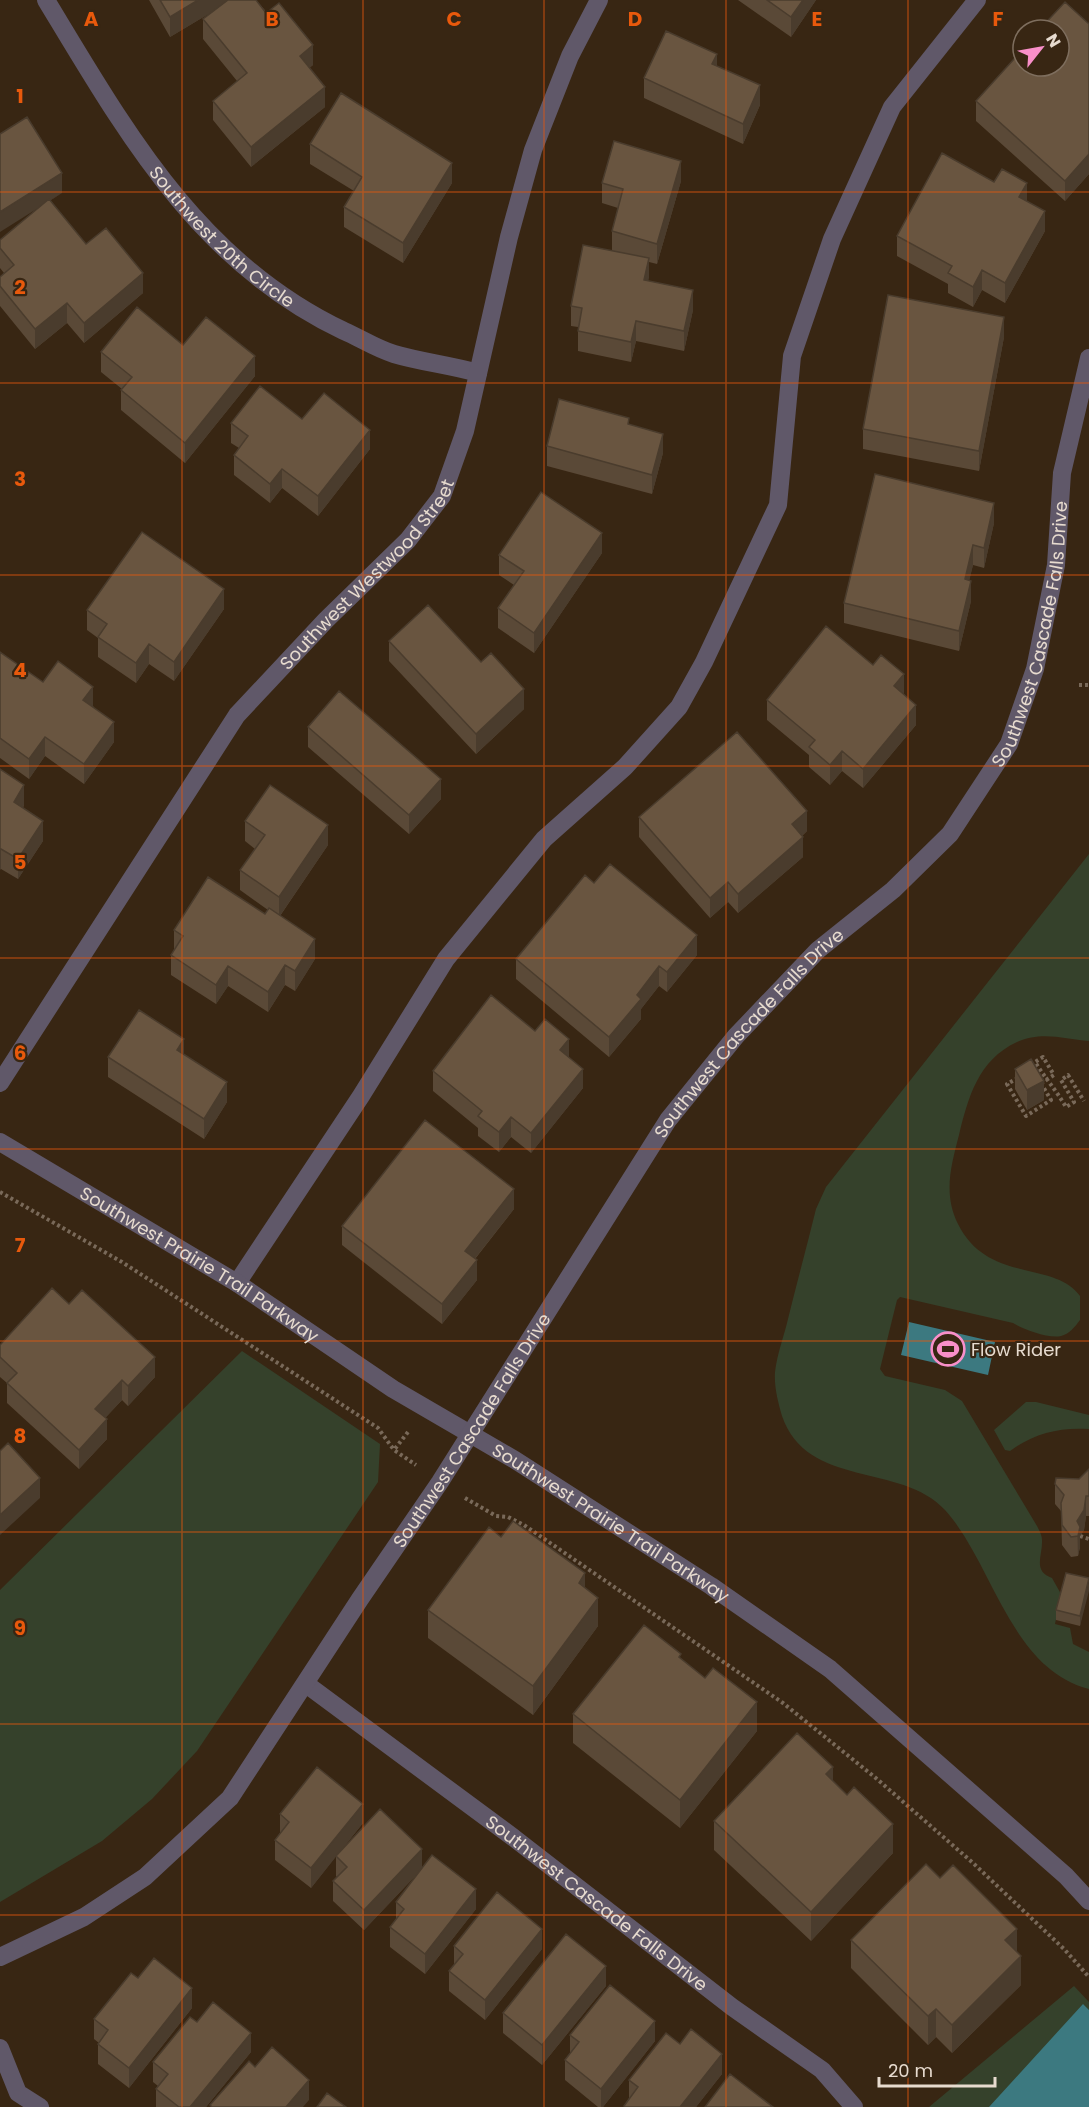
<svg xmlns="http://www.w3.org/2000/svg" width="1089" height="2107" font-family="Poppins,sans-serif">
  <style>
    .green { fill: #35412b }
    .water { fill: #3c7980 }
    .lines { fill: none; stroke-linecap: round; stroke-linejoin: round }
    .path { stroke: #796959; stroke-width: 4; stroke-dasharray: 3 3; stroke-linecap: butt }
    .lane { stroke: #605869; stroke-width: 18 }
    .street { stroke: #605869; stroke-width: 18 }
    .wall { fill: #5a4937 }
    .shaded-wall { fill: #4a3c2d }
    .building { fill: #695540; stroke: #4a3c2d; stroke-width: 1.5 }
    .grid { fill: none; stroke: #e8590c; stroke-width: 1.5; stroke-opacity: 0.55 }
    .labels { text-anchor: middle; dominant-baseline: central; stroke-width: 4.5; stroke-linejoin: round; paint-order: stroke }
    .street-label { font-size: 18px; fill: #e7dbcf; stroke: #382613 }
    .poi-label { font-size: 18px; fill: #e7dbcf; stroke: #382613; text-anchor: start }
    .grid-label { font-size: 20px; text-anchor: middle; font-weight: bold; fill: #e8590c; stroke: #382613; stroke-width: 4.5; stroke-linejoin: round; paint-order: stroke }
  </style>
  <rect width="100%" height="100%" fill="#382613"/>
  <!-- green -->
  <path class="green" d="M1089 854V1041C1064 1039 1042 1031 1017 1042 978 1060 968 1098 959 1135 951 1166 943 1194 958 1224 988 1284 1054 1260 1080 1296V1320C1075 1327 1069 1334 1061 1336 1049 1339 1022 1329 1013 1323L900 1297 897 1300 880 1369 885 1376 945 1390 962 1401 1037 1526C1039 1530 1042 1535 1042 1540 1043 1555 1032 1571 1052 1578L1061 1594 1055 1624 1070 1628 1073 1644 1089 1652V1689C1010 1669 993 1563 945 1510 901 1462 807 1489 782 1416 778 1402 774 1387 775 1372 777 1354 784 1336 788 1319 797 1282 807 1246 816 1209L826 1187Z
    M242 1351 380 1444 378 1482 197 1751 152 1799 102 1841 0 1902V1590Z
    M1026 1402H1036L1089 1415V1429C1060 1427 1034 1433 1010 1451L1005 1450 994 1430Z
    M1074 1986 1089 2002V2107H929Z"/>
  <!-- water -->
  <path class="water" d="M909 1322 995 1342 988 1375 901 1355Z
    M1083 2004 1089 2010V2107H989Z"/>
  <g class="lines">
    <!-- path -->
    <path class="path" d="M1079 685H1089
      M1018 1078 1007 1084 1026 1116 1051 1100 1042 1085
      M1041 1083 1054 1075 1043 1057 1035 1062C1045 1078 1056 1090 1066 1107L1074 1102 1061 1080 1068 1075 1084 1101
      M0 1192 122 1262 378 1428 394 1450
      M408 1432 394 1450 416 1465
      M465 1498 496 1516 508 1517 524 1525 783 1703 877 1779 973 1863 1064 1949 1089 1977
      M1080 1536 1089 1539"/>
    <!-- lane -->
    <path class="lane" d="M237 1283 361 1096 446 959 544 839 625 767 679 707 704 662 778 505 792 356 832 239 892 107 977 0"/>
    <!-- street -->
    <g class="street">
      <path id="s1" d="M46 0C126 132 198 262 344 331 360 338 377 349 394 354 421 362 450 365 478 373"/>
      <path id="s2" d="M0 1083 237 715 326 620 408 540 442 496 465 431 509 237 533 150 570 56 599 0"/>
      <path id="s3" d="M0 1142 237 1283 393 1389 515 1460 711 1586 830 1669 1066 1876 1089 1901"/>
      <path id="s4" d="M306 1684 514 1838 732 2007 822 2070 854 2107"/>
      <path id="s5" d="M0 1957 84 1917 145 1877 230 1798 360 1599 440 1482 668 1120 736 1036 818 950 893 890 950 834 1009 744 1035 669 1056 565 1062 473 1089 358"/>
      <path d="M0 2048 18 2093 40 2107"/>
    </g>
  </g>
  <!-- wall -->
  <path class="wall" d="M149 0H256L313 65 309 68 325 107 251 167 213 120V101L237 81 203 39V19L215 10 170 37Z
    M738 0H816L791 37Z
    M1089 24V174L1065 201 976 121V101Z
    M717 66 760 105 743 144 644 98V78Z
    M310 144 452 183 403 263 344 227V207L354 191 310 164Z
    M681 181 657 264 649 262 648 281 693 310 684 351 636 341 631 362 578 351V327L571 326V306L612 251V231L618 208 602 203V183Z
    M62 193 50 200 86 244 143 293 84 343 67 323 35 349 0 306V277L4 273 0 268V240L38 208Z
    M1027 201 1045 231 1005 303 982 290 973 307 948 293V284L897 256V236Z
    M1004 337 979 471 863 449V429Z
    M101 352 255 376 185 463 121 410V390L122 389 101 372Z
    M302 419 370 449 318 516 282 488 270 503 234 475V455L239 448 231 443V423Z
    M629 424 663 453 652 494 547 466V446Z
    M994 523 984 568 973 565 969 580 971 601 959 651 844 623V603Z
    M602 553 534 653 498 628V608L514 585 499 575V555Z
    M224 609 174 681 149 664 136 683 98 657V638L87 630V610Z
    M389 641 481 662 524 709 476 754 389 661Z
    M0 652 43 682 93 706 114 742 84 784 45 756 29 779 0 758Z
    M904 694 916 725 863 788 842 771 830 785 809 767V755L767 720V700Z
    M308 727 441 799 409 834 308 747Z
    M0 769 24 805 23 808 43 841 18 879 1 869Z
    M639 817 807 831 802 836 803 857 738 913 728 902 710 918 639 837Z
    M245 821 328 845 280 916 315 959 295 991 285 985 268 1012 228 986 216 1004 171 975V955L174 950V930L265 914 268 910 240 890V870L255 849 245 841Z
    M594 883 697 955 667 992 659 986 641 1009V1019L609 1057 516 979V959Z
    M535 1031 569 1057 583 1088 531 1153 511 1137 499 1152 478 1136V1128L433 1091V1071Z
    M184 1054 227 1102 204 1139 108 1077V1057Z
    M1015 1069 1044 1100 1027 1110 1015 1089Z
    M514 1209 475 1259 477 1280 442 1324 342 1245V1226Z
    M0 1345 155 1377 128 1406 122 1400 105 1418 107 1439 79 1469 7 1403V1383L0 1377Z
    M1089 1469V1516H1086L1084 1530 1080 1536V1547L1078 1556 1071 1557 1062 1545 1061 1511 1055 1504V1484L1079 1479Z
    M501 1537 585 1588 598 1626 533 1715 428 1638V1610Z
    M1089 1578 1080 1626 1056 1620V1610Z
    M681 1659 757 1731 680 1828 573 1743V1714Z
    M833 1781 847 1795 893 1853 811 1941 714 1850V1821Z
    M280 1814 363 1823 339 1853 422 1868 476 1909 425 1974 390 1947V1927L396 1920V1902L419 1872 364 1930 333 1901V1881L337 1877 336 1876V1856L311 1888 275 1860V1840L280 1833Z
    M940 1878 1017 1952 1021 1985 952 2053 936 2037 928 2045 851 1968V1940Z
    M454 1946 542 1949 485 2020 449 1991V1971L454 1965Z
    M138 1978 192 2008 129 2088 98 2064V2044L99 2043 94 2039V2019Z
    M606 1986 542 2065 503 2033V2013Z
    M570 2035 655 2041 603 2107H598L565 2080V2060L570 2053Z
    M251 2052 206 2107H156V2089L158 2086 153 2082V2062Z
    M722 2074 696 2107H624V2106L629 2098V2080Z"/>
  <!-- shaded-wall -->
  <path class="shaded-wall" d="M198 0H232L170 37V17Z
    M803 0H816L791 37V17Z
    M313 45V65L300 76V56Z
    M717 54V74L712 64Z
    M760 85V105L743 144V124Z
    M325 87V107L251 167V147Z
    M1089 154V174L1065 201V181Z
    M681 161V181L657 264V244Z
    M452 163V183L403 263V243Z
    M62 173V193L0 232V212Z
    M1027 183V203L1019 197Z
    M1045 211V231L1005 303V283Z
    M649 258V278L644 300V280Z
    M982 270V290L973 307V287Z
    M143 273V293L84 343V323Z
    M693 290V310L684 351V331Z
    M67 303V323L35 349V329Z
    M1004 317V337L979 471V451Z
    M636 321V341L631 362V342Z
    M255 356V376L185 463V443Z
    M370 430V449L318 516V496Z
    M663 434V453L652 494V475Z
    M282 469V488L270 503V484Z
    M994 503V523L984 568V548Z
    M602 533V553L534 653V633Z
    M973 545V565L965 599V579Z
    M971 581V601L959 651V631Z
    M224 589V609L174 681V662Z
    M149 644V664L136 683V663Z
    M904 674V694L894 686Z
    M93 687V706L83 720V700Z
    M524 689V709L476 754V734Z
    M916 705V725L863 788V769Z
    M114 722V742L84 784V764Z
    M45 737V756L29 779V759Z
    M842 751V771L830 785V765Z
    M441 779V799L409 834V815Z
    M24 785V805L14 822V802Z
    M807 811V831L792 844V824Z
    M43 821V841L18 879V859Z
    M328 825V845L279 917V897Z
    M803 837V857L738 913V894Z
    M1 849V869L0 870V850Z
    M728 882V902L710 918V898Z
    M697 935V955L667 992V972Z
    M315 939V959L295 991V971Z
    M285 965V985L268 1012V992Z
    M228 966V986L216 1004V985Z
    M659 966V986L641 1009V1019L609 1057V1037L637 995Z
    M184 1039V1059L177 1050Z
    M569 1039V1059L560 1050Z
    M583 1069V1088L531 1153V1133Z
    M1044 1081V1100L1027 1110V1090Z
    M227 1082V1102L204 1139V1119Z
    M511 1117V1137L499 1152V1132Z
    M514 1189V1209L465 1271V1251Z
    M477 1260V1280L442 1324V1304Z
    M155 1357V1377L128 1406V1386Z
    M122 1380V1400L95 1429V1409Z
    M107 1419V1439L79 1469V1450Z
    M40 1478V1498L0 1535V1515Z
    M1086 1496V1516L1084 1530 1080 1536V1547L1078 1556 1077 1521Z
    M585 1573V1602L579 1583Z
    M1089 1581V1591L1080 1626V1616Z
    M598 1598V1626L533 1715V1686Z
    M757 1702V1731L680 1828V1800Z
    M833 1767V1795L826 1774Z
    M363 1804V1823L311 1888V1868Z
    M893 1824V1853L811 1941V1912Z
    M422 1849V1869L364 1930V1910Z
    M476 1889V1909L425 1974V1954Z
    M542 1929V1949L485 2020V2000Z
    M1017 1929V1958L1005 1940Z
    M1021 1956V1985L952 2053V2025Z
    M606 1966V1986L542 2065V2045Z
    M192 1988V2008L129 2088V2068Z
    M936 2009V2037L928 2045V2016Z
    M655 2021V2041L603 2107H601V2089Z
    M251 2033V2052L206 2107H190Z
    M722 2054V2074L696 2107H680Z
    M309 2080V2100L303 2107H286Z"/>
  <!-- building -->
  <path class="building" d="M160 0H198L170 17Z
    M228 0H256L266 13 279 3 313 45 300 56 325 87 251 147 213 101 247 73 203 19Z
    M767 0H803L791 17Z
    M1065 2 1089 24V154L1065 181 976 101 1023 49V66H1059V30H1039Z
    M666 31 717 54 712 64 760 85 743 124 644 78Z
    M341 93 452 163 403 243 344 207 362 177 310 144Z
    M27 117 62 173 0 212V134Z
    M614 141 681 161 657 244 612 231 623 189 602 183Z
    M942 153 994 182 1002 169 1027 183 1019 197 1045 211 1005 283 982 270 973 287 948 273 952 266 897 236Z
    M49 199 86 244 106 228 143 273 84 323 67 303 35 329 0 286V277L14 265 0 248V240Z
    M583 245 649 258 644 280 693 290 684 331 636 321 631 342 578 331 582 308 571 306Z
    M888 295 1004 317 979 451 863 429Z
    M137 307 183 345 206 317 255 356 185 443 121 390 132 377 101 352Z
    M260 386 302 419 324 393 370 430 318 496 282 469 270 484 234 455 248 436 231 423Z
    M559 399 629 418 628 424 663 434 652 475 547 446Z
    M875 474 994 503 984 548 973 545 965 579 971 581 959 631 844 603Z
    M541 492 602 533 534 633 498 608 524 571 499 555Z
    M142 532 224 589 174 662 149 644 136 663 98 637 107 624 87 610Z
    M428 605 481 662 491 653 524 689 476 734 389 641Z
    M826 626 873 665 881 655 904 674 894 686 916 705 863 769 842 751 830 765 809 747 815 740 767 700Z
    M0 652 43 682 58 661 93 687 83 700 114 722 84 764 45 737 29 759 0 738Z
    M339 691 441 779 409 815 308 727Z
    M737 732 807 811 792 824 803 837 738 894 728 882 710 898 639 817Z
    M0 769 24 785 14 802 43 821 18 859 1 849 0 850Z
    M270 785 328 825 279 897 240 870 265 835 245 821Z
    M610 864 697 935 667 972 659 966 637 995 641 999 609 1037 516 959 585 875 594 883Z
    M208 877 265 914 269 908 315 939 295 971 285 965 268 992 228 966 216 985 171 955 183 936 174 930Z
    M491 995 535 1031 545 1019 569 1039 560 1050 583 1069 531 1133 511 1117 499 1132 478 1116 482 1111 433 1071Z
    M139 1010 184 1039 177 1050 227 1082 204 1119 108 1057Z
    M1031 1059 1044 1081 1027 1090 1015 1069Z
    M425 1120 514 1189 465 1251 477 1260 442 1304 342 1226Z
    M52 1288 69 1304 82 1290 155 1357 128 1386 122 1380 95 1409 107 1419 79 1450 7 1383 17 1373 0 1357V1345Z
    M8 1443 40 1478 0 1515V1451Z
    M1089 1469V1496H1086L1084 1510 1077 1521 1080 1527 1078 1536 1071 1537 1062 1525 1061 1503 1064 1495 1055 1484 1056 1478 1079 1479Z
    M513 1521 585 1573 579 1583 598 1598 533 1686 428 1610 489 1527 501 1537Z
    M1066 1573 1089 1578 1080 1616 1056 1610Z
    M644 1625 681 1654 679 1657 705 1678 713 1668 757 1702 680 1800 573 1714Z
    M797 1733 833 1767 826 1774 847 1795 854 1787 893 1824 811 1912 714 1821Z
    M317 1767 363 1804 311 1868 275 1840 289 1822 280 1814Z
    M380 1809 422 1849 364 1910 333 1881 347 1867 336 1856Z
    M432 1855 476 1889 425 1954 390 1927 404 1909 396 1902Z
    M926 1864 940 1878 953 1865 1017 1929 1005 1940 1021 1956 952 2025 936 2009 928 2016 851 1940Z
    M497 1892 542 1929 485 2000 449 1971 463 1954 454 1946Z
    M566 1934 606 1966 542 2045 503 2013Z
    M154 1958 192 1988 129 2068 98 2044 108 2030 94 2019 131 1973 138 1978Z
    M610 1985 655 2021 601 2089 565 2060 579 2042 570 2035Z
    M213 2002 251 2033 190 2107H179L156 2089 168 2074 153 2062 190 2017 197 2022Z
    M691 2029 722 2054 680 2107H625L624 2106 638 2087 629 2080 666 2033 680 2044Z
    M272 2047 309 2080 286 2107H212L210 2105 249 2061 255 2067Z
    M730 2074 773 2107H705Z
    M327 2093 346 2107H317Z"/>
  <!-- grid -->
  <path class="grid" d="M182 0V2107M363 0V2107M544 0V2107M726 0V2107M908 0V2107M0 192H1089M0 383H1089M0 575H1089M0 766H1089M0 958H1089M0 1149H1089M0 1341H1089M0 1532H1089M0 1724H1089M0 1915H1089"/>
  <!-- icons -->
  <defs>
    <g id="stadium-ring" transform="scale(1.725)"><circle r="9.5" fill="#382613" stroke="#f98fc9" stroke-width="1.5"/><path d="M0-5a6.5 5 0 1 0 0 10a6.5 5 0 1 0 0-10ZM-3.5-1.8h7v3.6h-7Z" fill="#f98fc9"/></g>
  </defs>
  <g fill-rule="evenodd">
    <use href="#stadium-ring" x="948" y="1349"/>
  </g>
  <g class="labels">
    <!-- street labels -->
    <g class="street-label">
      <text stroke="none"><textPath href="#s1" startOffset="297">Southwest 20th Circle</textPath></text>
      <text stroke="none"><textPath href="#s2" startOffset="630">Southwest Westwood Street</textPath></text>
      <text stroke="none"><textPath href="#s5" startOffset="1712">Southwest Cascade Falls Drive</textPath></text>
      <text stroke="none"><textPath href="#s5" startOffset="1208">Southwest Cascade Falls Drive</textPath></text>
      <text stroke="none"><textPath href="#s3" startOffset="234">Southwest Prairie Trail Parkway</textPath></text>
      <text stroke="none"><textPath href="#s5" startOffset="722">Southwest Cascade Falls Drive</textPath></text>
      <text stroke="none"><textPath href="#s3" startOffset="720">Southwest Prairie Trail Parkway</textPath></text>
      <text stroke="none"><textPath href="#s4" startOffset="364">Southwest Cascade Falls Drive</textPath></text>
    </g>
    <!-- poi labels -->
    <g class="poi-label">
      <text x="971" y="1349">Flow Rider</text>
    </g>
  </g>
  <g class="grid-label">
    <text x="91" y="26">A</text>
    <text x="272" y="26">B</text>
    <text x="454" y="26">C</text>
    <text x="635" y="26">D</text>
    <text x="817" y="26">E</text>
    <text x="998" y="26">F</text>
    <text x="20" y="103">1</text>
    <text x="20" y="294">2</text>
    <text x="20" y="486">3</text>
    <text x="20" y="677">4</text>
    <text x="20" y="869">5</text>
    <text x="20" y="1060">6</text>
    <text x="20" y="1252">7</text>
    <text x="20" y="1443">8</text>
    <text x="20" y="1635">9</text>
  </g>
  <!-- north arrow -->
  <g transform="translate(1041 48) rotate(59)"><circle r="28" fill="#382613" stroke="#7e6e5e" stroke-width="1.5"/>
  <path d="M0-4.5L10 22L0 15L-10 22Z" fill="#f98fc9"/>
  <text y="-9" font-size="16" font-weight="bold" text-anchor="middle" fill="#e7dbcf">N</text>
  </g>
  <!-- scale -->
  <path d="M879 2077v9h116v-9" fill="none" stroke="#e7dbcf" stroke-width="3"/>
  <text x="888" y="2077" font-size="18" fill="#e7dbcf" stroke="#382613" stroke-width="4.5" paint-order="stroke">20 m</text>
</svg>
